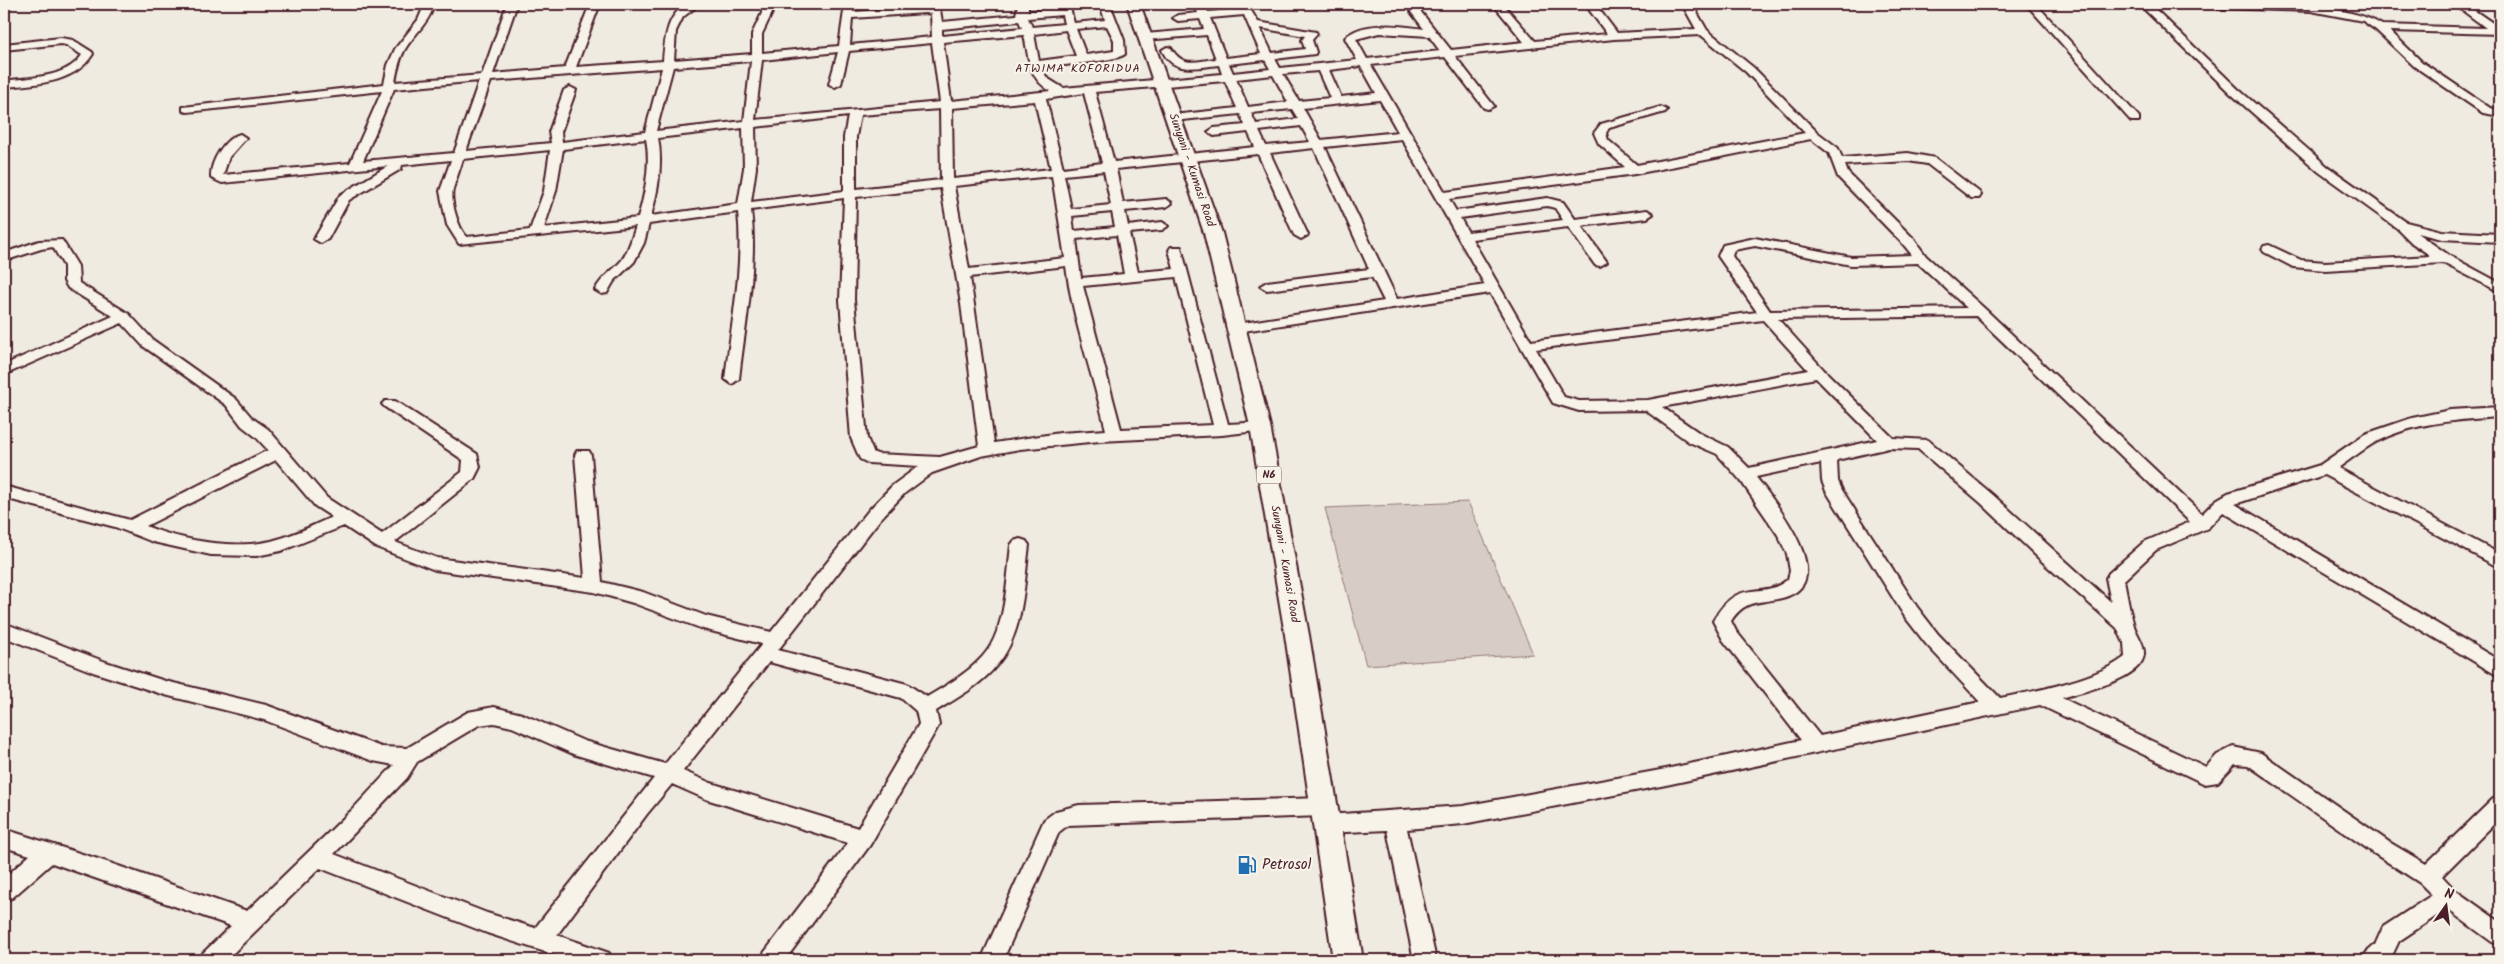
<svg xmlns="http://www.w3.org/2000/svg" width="2504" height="964" font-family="Kalam,sans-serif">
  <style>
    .green { fill: #d8cdc6; stroke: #917678 }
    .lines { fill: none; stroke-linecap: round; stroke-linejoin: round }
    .minor-casing { stroke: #4a1f2b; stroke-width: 4 }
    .major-casing { stroke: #4a1f2b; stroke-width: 4 }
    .minor { fill: #f7f3e8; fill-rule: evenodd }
    .major { fill: #f7f3e8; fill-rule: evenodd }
    .labels { text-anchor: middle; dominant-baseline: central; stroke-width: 4.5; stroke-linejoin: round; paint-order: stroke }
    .shield { fill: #f7f3e8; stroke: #7e5f64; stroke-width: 1 }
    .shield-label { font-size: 11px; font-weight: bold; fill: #4a1f2b }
    .far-quarter-label { font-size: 12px; letter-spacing: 1px; fill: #4a1f2b; stroke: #f7f3e8 }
    .street-label { font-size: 12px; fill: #4a1f2b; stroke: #f7f3e8 }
    .near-poi-label { font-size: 15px; fill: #4a1f2b; stroke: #f7f3e8; text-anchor: start }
  </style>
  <rect width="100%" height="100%" fill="#f0ebe0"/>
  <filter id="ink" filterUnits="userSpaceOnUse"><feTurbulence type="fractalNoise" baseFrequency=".02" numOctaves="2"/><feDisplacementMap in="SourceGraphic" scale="10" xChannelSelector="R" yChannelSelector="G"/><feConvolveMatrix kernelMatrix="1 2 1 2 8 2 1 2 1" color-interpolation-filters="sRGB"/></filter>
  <g filter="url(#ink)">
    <!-- green -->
    <path class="green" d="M1468 502 1533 654 1366 665 1325 508Z"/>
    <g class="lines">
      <!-- minor casing -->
      <g class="minor-casing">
        <path id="minor" d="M4 4H14L4 10Z
          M507 4H517L493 74 565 68 590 4H600L576 67 663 61C665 36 668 2 700 4L683 17 676 31 674 60 752 54V34L762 13 761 4H771L772 13 762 34V53L839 46 845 4H852L853 12 926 7 940 10 942 22 1016 15 1018 4H1028V11L1060 9 1059 4H1069L1074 23 1105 20 1100 4H1110L1124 40 1125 54C1118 61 1055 66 1041 67L1047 78 1063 88 1222 74 1219 65C1197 67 1173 75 1162 50L1167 47 1171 48C1183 68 1195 61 1216 59L1207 35 1145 40 1140 37 1145 34 1204 29 1200 19 1178 21 1173 18 1178 15 1198 13 1194 4H1204L1208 12 1240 9 1237 4H1247L1258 22 1316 32 1317 34 1312 40 1316 52 1315 54 1275 59 1280 68 1357 60 1345 38C1362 20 1401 26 1424 29L1411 12 1410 4H1420L1421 12 1451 50 1524 42 1493 4H1503L1535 41 1607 34 1585 4H1595L1617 33 1696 29 1682 4H1692L1707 30 1754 68 1817 132 1838 148 1842 158 1908 153 1935 158 1979 192 1981 195 1979 198H1971L1927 164 1908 161 1845 165 1848 173 1913 238 1926 256 1985 309 2202 514 2216 500 2228 493 2320 465 2365 434 2412 418 2450 410 2500 407V417C2459 420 2414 422 2376 442 2363 449 2350 460 2338 468L2500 554V568L2324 475 2235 504 2500 661V677L2223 512 2208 528 2156 550 2124 580C2127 594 2129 608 2133 622 2135 633 2145 643 2144 654 2142 680 2082 691 2062 698L2206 767 2217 755 2233 747 2261 753 2389 842 2426 864 2493 799 2500 796V818L2442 876 2455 890 2500 922V945L2492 942 2447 909 2399 941 2390 960H2363L2366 953 2375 945 2383 927 2432 895 2420 883 2375 854 2248 765 2235 764 2218 782 2205 784 2040 705 1666 785 1463 824 1407 829 1436 960H1414L1387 830 1326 833 1319 830 1316 824 1319 818 1326 815 1463 806 1666 769 1801 740 1723 640 1713 621C1739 574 1762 602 1788 579L1790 571 1787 554 1778 535 1741 481 1717 454 1689 442 1645 410 1579 411 1553 403 1490 293 1237 332 1232 331 1230 328 1237 324 1384 301 1372 277 1267 290 1260 286 1267 282 1369 269 1314 148 1270 153 1308 235 1301 239 1294 235 1258 154 1116 169 1123 203 1166 199 1172 203 1166 207 1125 211 1128 226 1162 222 1168 226 1162 230 1129 233 1138 272 1174 269 1169 250 1171 247H1181L1228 424 1265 422 1268 426 1265 430 1222 435 1100 441 1020 449 981 456 932 473 905 493 881 518 778 650 907 684 927 697C947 685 968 673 983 656 1006 631 1007 578 1011 545L1014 541 1020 539 1026 541 1029 545C1024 584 1024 633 997 665 981 685 957 698 936 711L939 725 870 845 785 960H761L764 953 848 843 706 799 672 784 647 814 557 935 609 953 612 960H570L487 933 320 868 226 960H200L203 953 231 926 52 863 12 898 4 901V878L30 855 4 847V829L101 860 247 911 353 809 394 765 373 761 264 720 165 695 93 672 4 637V623L106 662 165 681 266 705 381 747 407 748 468 712 494 707 522 714 584 741 665 764 762 644 703 629 633 603 594 592 435 570 376 547 344 526 281 551 256 556 211 555 153 542 115 527 4 498V486L130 520 268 450 256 437 242 426 226 405 143 346 122 323 4 375V365L113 316 68 288 64 281V266L53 247 41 249 4 261V253L39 241 62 240 78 266 79 283 129 314 153 340 236 399 252 418 268 429 327 498 382 534 462 472 463 460 385 407 382 404 385 401H395L477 454 480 467 474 479 395 542 437 558 585 578 575 455 577 451H589L591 455 602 582 643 592 706 616 771 632 869 510 893 485 919 466 868 463 860 459 851 438 840 300 844 198 751 210C758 265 745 324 739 379L732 384 725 379C731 325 744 267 738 212L649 224 644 243 634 262 614 281 607 293 602 294 595 290C603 275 612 272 622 260 629 250 632 237 636 226L459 244 447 225 440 191 451 160 402 165 401 169 349 200 328 239 321 243 314 239 340 195 388 166 222 183 211 178C210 162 224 138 240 134L246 138 229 157 223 175 350 163 382 91 187 112 183 111V107L384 84 388 65 395 49 418 20 424 6 428 5 433 8C427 25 413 35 404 51 399 61 397 71 395 82L482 75ZM926 13 931 14 932 37 850 45 852 18ZM1062 15 1064 24 1032 27 1028 18ZM1244 15 1261 54 1226 58 1210 18ZM1019 21 1022 28 942 36V29ZM1107 26 1114 40V51L1086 55 1076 29ZM1260 28 1305 36 1302 40 1305 49 1272 53ZM1066 30 1076 56 1039 61 1034 34ZM1379 33 1429 36 1440 51 1367 59 1356 39ZM1024 35C1029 57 1028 79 1051 91L951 101 943 42ZM1701 35 1746 72 1805 133 1637 165 1608 140 1606 133 1609 128 1665 112 1667 110 1661 107 1601 124 1594 133 1599 144 1625 167 1445 192 1371 65 1445 57 1484 108 1488 109 1494 106 1455 56 1614 39ZM932 43 940 102 755 120 762 60 838 52 829 84 835 87 841 84 849 51ZM1265 60 1270 69 1233 73 1229 64ZM751 61 744 121 656 131 673 67ZM1361 66 1376 93 1341 97 1329 70ZM662 68 645 132 562 142 561 132 576 90 570 87 564 90 549 132 551 143 466 151 491 81ZM1318 71 1330 98 1299 101 1283 74ZM1273 75 1288 102 1248 107 1236 79ZM479 81 454 153 363 161 394 89ZM1225 81 1237 108 1173 115 1167 118 1173 121 1240 114 1245 125 1214 128 1208 132 1214 136 1248 132 1255 147 1114 162 1095 92ZM1084 93 1102 163 1063 168 1046 99ZM1380 100 1398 132 1321 140 1303 108ZM1035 101 1051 169 953 179 952 108ZM940 109 941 180 856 189V137L860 115ZM1292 109 1298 119 1256 124 1251 113ZM848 116 844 137V191L751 202 756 168 755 127ZM1301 126 1310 142 1266 146 1259 131ZM743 128 744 168 738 204 651 216C658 192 663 163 658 138ZM646 139C651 164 645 194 638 218L544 228 556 191 563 149ZM1402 139 1485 285 1397 299 1325 147ZM1811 139 1829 153 1838 177 1903 244 1912 255 1851 257 1755 238 1723 245 1718 256 1757 312 1531 341 1472 239 1568 227 1595 265 1600 266 1607 262 1581 226 1647 218 1653 214 1647 210 1575 219 1563 202 1547 198 1456 211 1449 199 1635 174ZM550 150 544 191 530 230 467 237C458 228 450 201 453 189 456 179 460 169 463 159ZM1104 171 1111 205 1071 209 1064 175ZM1052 176 1065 258 969 269 954 186ZM941 188 961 304 979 446 940 457 877 454 873 452 867 438 854 300 856 197ZM1547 206 1555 208 1563 220 1468 232 1460 218ZM1112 212 1115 227 1074 231 1072 216ZM1117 235 1124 274 1081 278 1076 239ZM1755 246 1851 265 1918 263 1967 308 1770 311 1732 256 1734 250ZM1066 266C1073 322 1093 375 1106 430L1060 433 994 443 970 277ZM1176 277 1213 425 1121 429 1083 286ZM1976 316 2190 522 2144 542 2109 573 2106 578 2111 602 1993 495 1928 440 1893 438 1824 370 1778 319ZM1763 320 1808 370 1648 400 1579 401 1564 397 1536 349ZM1816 378 1877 440 1749 468 1728 447 1701 434 1662 407ZM1889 448 1918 449 1981 503 2047 566 2117 628 2124 643 2125 657C2095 680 2036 691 2000 698L1938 634 1917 607 1842 490 1838 481 1837 460ZM276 460 315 506 332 517C314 525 296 534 278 539 241 551 181 541 146 526ZM1821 463 1822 481 1826 491 1905 617 1926 644 1980 702 1820 736 1736 631 1731 621C1747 596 1763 605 1788 596 1837 578 1774 501 1756 477ZM769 662 901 698 916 711 919 724 858 828 711 783 683 771ZM494 723 512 727 573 754 654 778 535 928 487 913 334 854 407 778 417 762 479 725Z
          M2026 4H2036L2139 117V121H2131Z
          M2139 4H2150L2238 89 2327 166 2406 222 2442 231 2500 234V242L2442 239 2417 233 2450 256 2500 283V292L2443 263 2325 270 2293 267 2264 252 2262 249 2264 246 2269 245 2301 260 2325 262 2431 256 2412 243 2398 229 2319 172 2230 93Z
          M2185 4C2234 1 2342 0 2382 25L2486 28 2454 4H2465L2500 28V34L2390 31 2422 62 2490 108 2500 110V116L2483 113 2414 66 2376 30 2363 21 2311 11 2190 7Z
          M61 38 73 40 92 52 93 54C74 84 36 84 4 87V81C29 77 66 79 82 55L66 45 61 44 4 50V44Z
          M1323 798 1330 801 1333 807 1330 813 1323 816 1068 825 1059 832 1003 960H981L1044 820 1056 811 1079 805Z"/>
      </g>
      <!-- major casing -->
      <g class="major-casing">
        <path id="major" d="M1127 4H1140L1222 233 1270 426 1309 635 1363 960H1333L1285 635 1250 426 1204 233Z"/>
      </g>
      <!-- minor -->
      <use href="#minor" class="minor"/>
      <!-- major -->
      <use href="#major" class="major"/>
    </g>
  </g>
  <!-- icons -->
  <defs>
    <g id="fuel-bare" transform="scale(1.5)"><path d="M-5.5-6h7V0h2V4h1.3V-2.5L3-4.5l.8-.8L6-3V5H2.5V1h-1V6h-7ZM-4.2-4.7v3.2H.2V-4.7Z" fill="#1f6fb2" stroke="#f7f3e8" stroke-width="2.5" paint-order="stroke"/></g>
  </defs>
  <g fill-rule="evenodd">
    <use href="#fuel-bare" x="1247" y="865"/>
  </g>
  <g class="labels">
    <!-- shield labels -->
    <rect class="shield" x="1256.5" y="466.5" width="25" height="17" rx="4"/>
    <g class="shield-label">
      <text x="1269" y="475">N6</text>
    </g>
    <!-- far-quarter labels -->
    <g class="far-quarter-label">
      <text x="1078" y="68">ATWIMA KOFORIDUA</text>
    </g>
    <!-- street labels -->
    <g class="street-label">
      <text transform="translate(1192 170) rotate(71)">Sunyani - Kumasi Road</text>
      <text transform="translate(1285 564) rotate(80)">Sunyani - Kumasi Road</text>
    </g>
    <!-- near-poi labels -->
    <g class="near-poi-label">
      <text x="1262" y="865">Petrosol</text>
    </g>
  </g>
  <!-- margin -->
  <rect width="2504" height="964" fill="none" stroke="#f7f3e8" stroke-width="20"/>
  <rect x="10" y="10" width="2484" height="944" fill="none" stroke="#4a1f2b" stroke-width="2" filter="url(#ink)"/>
  <!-- north arrow -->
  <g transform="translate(2446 906) rotate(14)" stroke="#f7f3e8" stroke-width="4" paint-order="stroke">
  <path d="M0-4L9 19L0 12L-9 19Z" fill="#4a1f2b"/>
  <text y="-8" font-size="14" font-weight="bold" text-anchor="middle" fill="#4a1f2b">N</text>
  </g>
</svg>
